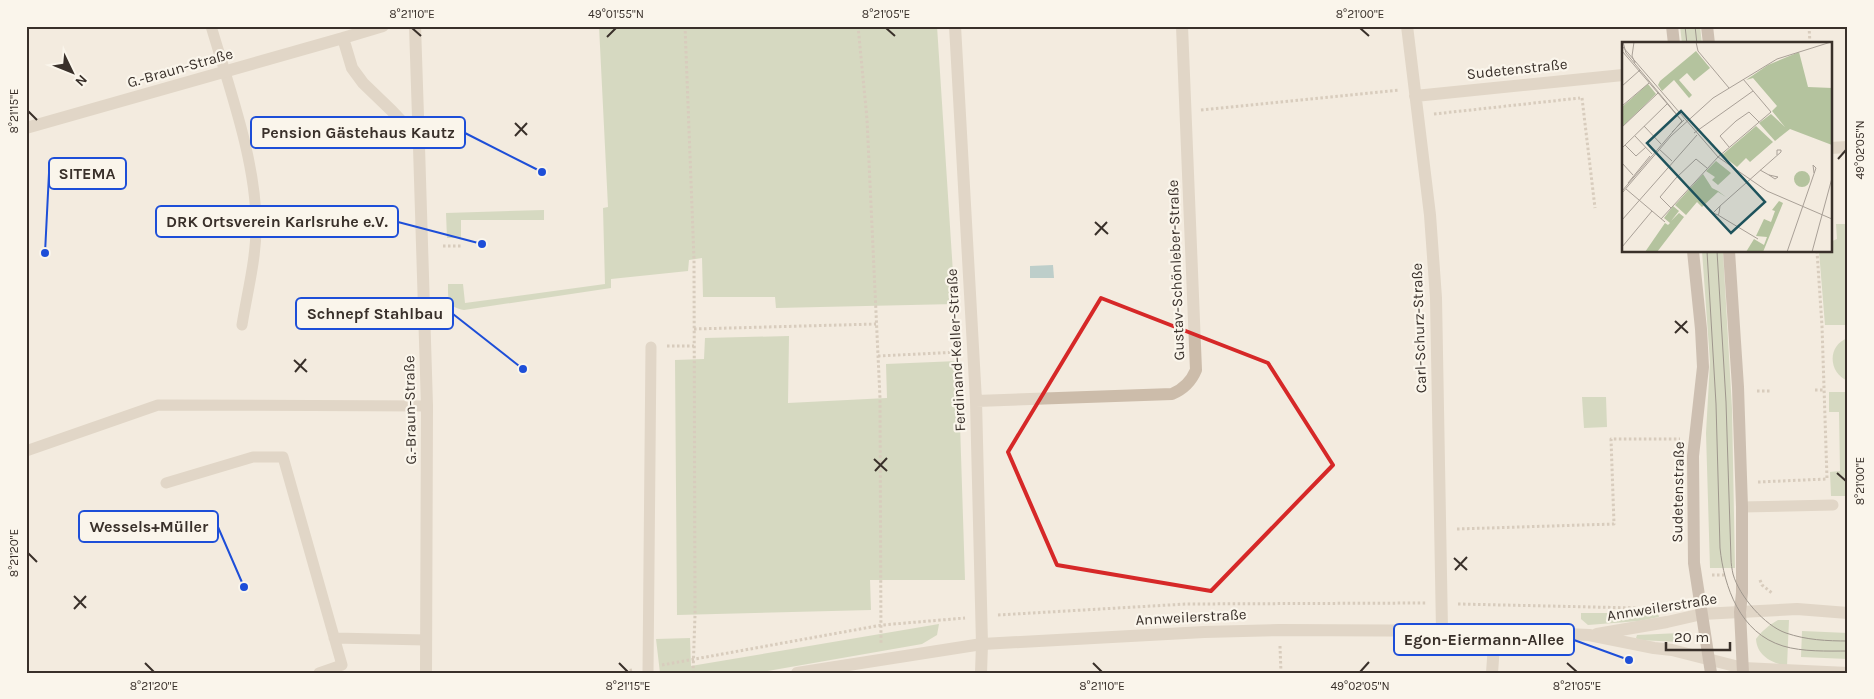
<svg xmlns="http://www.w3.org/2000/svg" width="1874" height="699" font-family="Karla,sans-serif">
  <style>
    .green { fill: #b4c39e }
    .water { fill: #7dabb1 }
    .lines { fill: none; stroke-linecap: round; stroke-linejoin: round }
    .path { stroke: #b8a694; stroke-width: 3; stroke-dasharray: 2.5 2.5; stroke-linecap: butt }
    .service { stroke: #ccbcaa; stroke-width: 11 }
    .minor { stroke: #ccbcaa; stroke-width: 12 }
    .tertiary { stroke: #ccbcaa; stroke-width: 12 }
    .secondary { stroke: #a08b7b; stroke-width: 12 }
    .tram { stroke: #39302a; stroke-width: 1 }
    .marked { fill: none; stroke: #d62828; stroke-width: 4; stroke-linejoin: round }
    .ticks { fill: none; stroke: #39302a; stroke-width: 2 }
    .labels { text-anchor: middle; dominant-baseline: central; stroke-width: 4.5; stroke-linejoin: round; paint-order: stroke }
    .street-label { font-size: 15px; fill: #39302a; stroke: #faf5eb }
    .inset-road { fill: none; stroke: #a9a097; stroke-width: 1 }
    .view { fill: #1e535c; fill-opacity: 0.15; stroke: #1e535c; stroke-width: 2.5 }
    .inset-edge { fill: none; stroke: #39302a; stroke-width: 2.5 }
    .leader { fill: none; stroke: #1d4ed8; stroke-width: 2 }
    .callout-dot { fill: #1d4ed8; stroke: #faf5eb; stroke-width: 2 }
    .callout { fill: #faf5eb; stroke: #1d4ed8; stroke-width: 2 }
    .callout-label { font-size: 16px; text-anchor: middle; font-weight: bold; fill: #39302a }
    .neatline { fill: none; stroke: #39302a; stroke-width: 2 }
    .ticks-label { font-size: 12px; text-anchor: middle; fill: #39302a }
  </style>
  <rect width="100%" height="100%" fill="#f3ebdf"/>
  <!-- green -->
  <path class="green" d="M599 26H937L955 304 776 308 775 297H703L702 258 689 260 688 271 611 279V288L464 310C447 307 448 299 448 284H463L465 303 605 284 603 208 608 207Z
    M1680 26H1700L1702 44H1682Z
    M544 210V220H461V238H447L446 213Z
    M1836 224H1848V325H1825L1819 251H1830V242L1837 239Z
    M1702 251H1723L1732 409 1735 568H1710L1706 433 1710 362Z
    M789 336 788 403 887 398 886 364 958 361 965 580H870L871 610 677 615 675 360 704 359 705 338Z
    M1848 338V381C1828 373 1827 345 1848 338Z
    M1829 392H1848V496H1831L1830 472 1840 471 1839 412H1829Z
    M1582 397H1606L1607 427 1584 428Z
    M1581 613H1658L1659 617 1639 621 1588 625 1581 619Z
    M1778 620H1789L1787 666C1772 663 1757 656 1756 639 1762 631 1769 625 1778 620Z
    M939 624 937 635 922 644 756 673H660L656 639 690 638 691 666Z
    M1802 631 1848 633V659L1801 657Z
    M1680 633 1685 639 1681 642 1638 640 1636 638 1637 635Z"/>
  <!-- water -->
  <path class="water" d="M1053 265 1054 278H1030V266Z"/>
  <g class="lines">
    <!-- path -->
    <path class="path" d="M685 26 694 259 695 615 693 673
      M858 26 867 119 880 398 881 645
      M1809 26 1810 44
      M1582 98 1595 208
      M1201 110 1399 90
      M1434 114 1580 98
      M443 246H461
      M694 329 876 324
      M667 346H694
      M878 356 958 352
      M1815 390H1825
      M1757 391H1772
      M1758 482 1827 479 1822 326 1817 251
      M1457 529 1614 524 1611 439H1680
      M1712 575H1726
      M1760 580 1762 585 1772 593
      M1458 604 1637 608
      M998 615 1186 604 1427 603
      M1280 646 1281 673
      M662 665 882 625 965 618
      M620 673 632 670"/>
    <!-- service -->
    <path class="service" d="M211 26C229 87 257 164 256 227 256 260 247 293 242 325
      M26 451 158 405 427 406
      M166 483 253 457H283L342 665 319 673
      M1742 507 1833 505
      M334 638 426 640
      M648 673 651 347"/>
    <!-- minor -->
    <path class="minor" d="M383 26 343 38 352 68 363 83 392 111 409 129 419 147 415 26
      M955 26 976 401 982 644 981 673
      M1407 26 1430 215 1436 298 1442 630
      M1415 96 1623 75
      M26 128 343 38
      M419 147 427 406 426 673
      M1830 148 1848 147
      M976 401 1172 394C1184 389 1191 382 1196 370L1182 26
      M1740 612 1797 609 1848 613
      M1743 668 1848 673
      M1492 673 1495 631"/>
    <!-- tertiary -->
    <path class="tertiary" d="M1597 634 1667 622 1702 614 1740 612
      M797 673 982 644 1204 632 1279 630 1495 631 1589 635 1654 648 1672 650 1743 668"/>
    <!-- secondary -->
    <path class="secondary" d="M1672 26 1674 44
      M1707 26 1709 44
      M1693 251 1701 329 1703 367 1693 456 1694 563 1711 673
      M1729 251 1738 387 1742 507V593L1740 612 1743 673"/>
    <!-- tram -->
    <path class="tram" d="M1685 26 1687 44
      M1695 26 1697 44
      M1707 251 1716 404 1720 548C1724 587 1740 633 1783 646 1803 652 1827 651 1848 651
      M1717 251 1726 402 1731 559C1731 564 1732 569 1733 574 1739 596 1765 626 1786 633 1806 640 1827 641 1848 641"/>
  </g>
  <!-- marked area -->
  <path d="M0 0H1874V699H0ZM1101 298 1268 363 1333 465 1211 591 1057 565 1008 452Z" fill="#f3ebdf" fill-opacity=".55" fill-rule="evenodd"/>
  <path class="marked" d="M1101 298 1268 363 1333 465 1211 591 1057 565 1008 452Z"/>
  <!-- ticks -->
  <path class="ticks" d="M412 28 421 36M886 28 895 36M1360 28 1369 36M607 37 616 28M28 111 37 120M515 123 527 135M515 136 527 123M1838 159 1846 150M1095 222 1108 234M1095 235 1107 222M1675 321 1688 333M1675 333 1687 321M294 360 307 372M295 372 306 359M874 459 887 471M875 471 887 458M1837 473 1846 481M28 553 37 562M1454 558 1467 570M1455 570 1467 557M74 596 86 608M74 609 86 596M145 663 154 672M619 663 628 672M1093 663 1102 672M1567 663 1577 672M1360 672 1369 662"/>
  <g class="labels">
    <!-- street labels -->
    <g class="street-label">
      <text transform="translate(180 68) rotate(-16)">G.-Braun-Straße</text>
      <text transform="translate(1517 69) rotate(-6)">Sudetenstraße</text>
      <text transform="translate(1176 270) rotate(-92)">Gustav-Schönleber-Straße</text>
      <text transform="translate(1419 328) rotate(-92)">Carl-Schurz-Straße</text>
      <text transform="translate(956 350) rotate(-93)">Ferdinand-Keller-Straße</text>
      <text transform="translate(410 410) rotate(-91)">G.-Braun-Straße</text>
      <text transform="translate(1678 492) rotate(-89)">Sudetenstraße</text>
      <text transform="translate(1662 607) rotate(-9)">Annweilerstraße</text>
      <text transform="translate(1191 617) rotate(-3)">Annweilerstraße</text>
    </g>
  </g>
  <!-- overview -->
  <g transform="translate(1622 42)">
    <rect width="210" height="210" fill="#f3ebdf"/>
    <path d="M74 9 88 26 72 39 65 31 57 38 70 53 67 56 52 38 40 49 36 43 38 39ZM177 10 186 45 210 46V103L168 87 153 99 137 81 149 72 163 85 150 69 155 64 131 36 124 38 146 23ZM26 42 34 52 0 85V65ZM134 84 151 100 128 120 124 116 115 125 100 113ZM94 119 109 131 96 143 90 138 93 135 84 129ZM172 137a8 8 0 1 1 16 0a8 8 0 1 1-16 0ZM81 132 90 146 96 149 104 155 96 150 80 165 75 160 64 173 53 163ZM157 159 161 161 141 210H124L132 197 142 203 145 195 134 194 142 177 149 180 153 169 150 168ZM51 164 57 169 49 179 57 171 62 175 35 210H23L43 181 46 183 48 181 42 176Z" fill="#b4c39e"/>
    <path class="inset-road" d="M12 0 10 14 13 21M74 0 76 9 107 46M0 4 96 115 145 149 210 177M0 9 60 79M0 44 18 28M0 64 27 41M22 84 39 102M0 85 36 51M50 90 62 78M72 91 131 49M13 94 30 112M3 103 14 114 24 105M107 105 98 94 114 79 127 70 137 80M0 106 46 61M37 107 50 119M0 121 11 133M138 128 147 133 153 137 156 135 147 133M6 141 28 114M4 147 43 180M0 149 60 79 4 11 1 0M0 151 49 94 91 56 155 17 209 0M98 164 159 110V108H155V113M98 164 97 171 96 173 91 171ZM49 166 38 155 54 136 74 117 85 126M96 173 136 197M39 177 96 115 149 70 121 37M0 178 75 93M0 205 30 169M165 210 194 126 191 123 192 131M190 210 210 136"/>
    <path class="view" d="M59 69 143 160 109 191 25 101Z"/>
    <rect width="210" height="210" class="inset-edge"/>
  </g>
  <!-- callouts -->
  <path class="leader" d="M542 172L465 133M45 253L49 173M482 244L398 222M523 369L453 314M244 587L218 527M1629 660L1574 640"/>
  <g class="callout-dot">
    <circle cx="542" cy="172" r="5"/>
    <circle cx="45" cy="253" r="5"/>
    <circle cx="482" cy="244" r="5"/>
    <circle cx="523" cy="369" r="5"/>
    <circle cx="244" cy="587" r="5"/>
    <circle cx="1629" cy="660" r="5"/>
  </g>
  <g class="callout">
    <rect x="251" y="117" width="214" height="31" rx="5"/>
    <rect x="49" y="158" width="77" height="31" rx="5"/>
    <rect x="156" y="206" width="242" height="31" rx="5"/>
    <rect x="296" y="298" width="157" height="31" rx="5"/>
    <rect x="79" y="511" width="139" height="31" rx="5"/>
    <rect x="1394" y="624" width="180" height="31" rx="5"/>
  </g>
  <g class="callout-label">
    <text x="358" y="138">Pension Gästehaus Kautz</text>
    <text x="87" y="179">SITEMA</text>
    <text x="277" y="227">DRK Ortsverein Karlsruhe e.V.</text>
    <text x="375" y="319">Schnepf Stahlbau</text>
    <text x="149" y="532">Wessels+Müller</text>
    <text x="1484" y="645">Egon-Eiermann-Allee</text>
  </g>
  <!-- border -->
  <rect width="1874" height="699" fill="none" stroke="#faf5eb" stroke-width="55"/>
  <!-- north arrow -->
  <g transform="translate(72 72) rotate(133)" stroke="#faf5eb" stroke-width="4" paint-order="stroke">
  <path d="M0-4L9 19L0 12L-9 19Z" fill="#39302a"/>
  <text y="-8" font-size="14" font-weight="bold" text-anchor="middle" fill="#39302a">N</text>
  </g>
  <!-- scale -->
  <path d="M1666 642v8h64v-8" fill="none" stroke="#39302a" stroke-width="2.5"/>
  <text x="1674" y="642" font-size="15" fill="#39302a" stroke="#faf5eb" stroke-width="4" paint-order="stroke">20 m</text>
  <rect x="28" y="28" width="1818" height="644" class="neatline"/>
  <g class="ticks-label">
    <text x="412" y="18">8°21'10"E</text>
    <text x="616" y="18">49°01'55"N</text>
    <text x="886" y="18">8°21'05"E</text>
    <text x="1360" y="18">8°21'00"E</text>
    <text transform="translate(14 111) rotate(-90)" y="4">8°21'15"E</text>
    <text transform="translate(1860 150) rotate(-90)" y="4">49°02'05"N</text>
    <text transform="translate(1860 481) rotate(-90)" y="4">8°21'00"E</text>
    <text transform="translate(14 553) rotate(-90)" y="4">8°21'20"E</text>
    <text x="154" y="690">8°21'20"E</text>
    <text x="628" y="690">8°21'15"E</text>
    <text x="1102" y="690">8°21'10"E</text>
    <text x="1360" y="690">49°02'05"N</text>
    <text x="1577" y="690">8°21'05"E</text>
  </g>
</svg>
